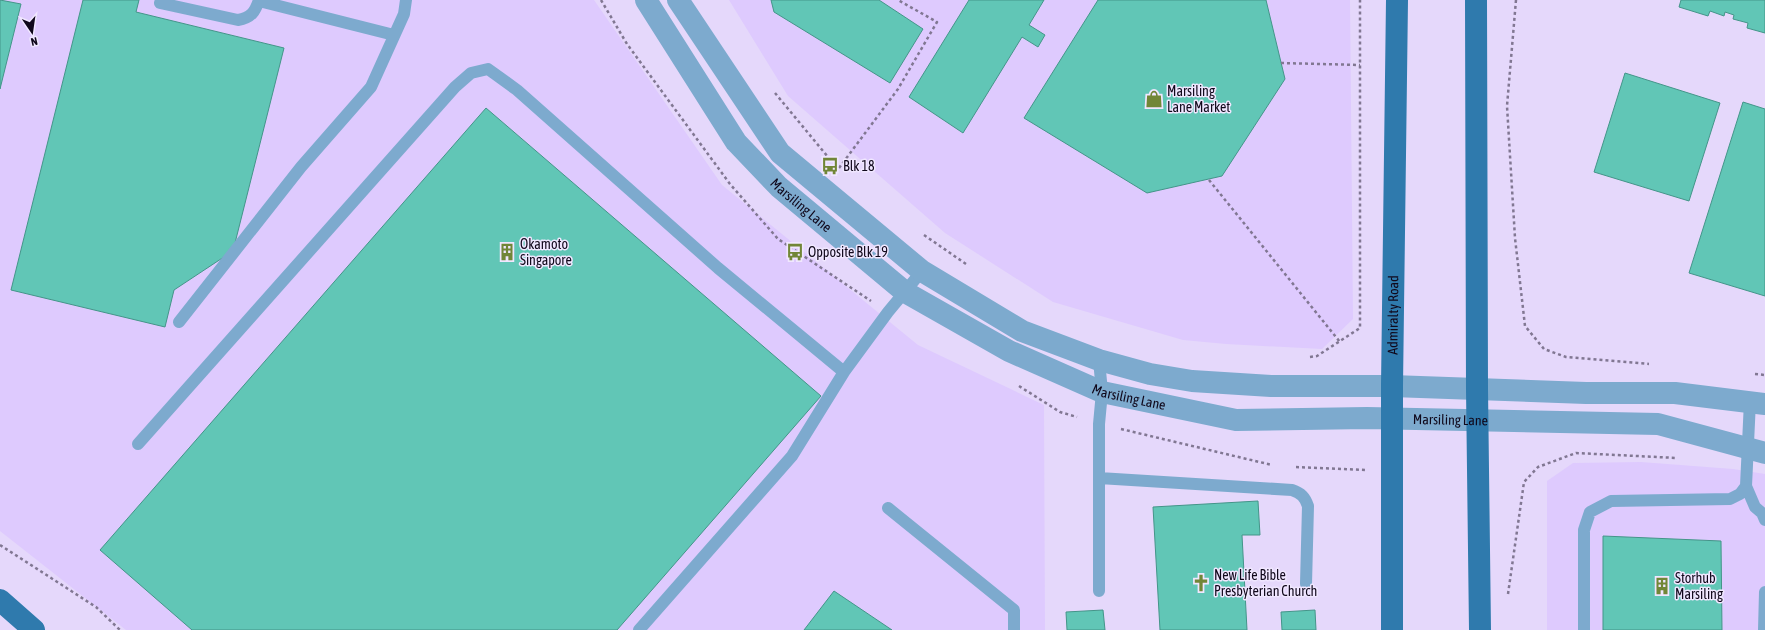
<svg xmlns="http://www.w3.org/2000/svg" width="1765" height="630" font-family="'Asap Condensed',sans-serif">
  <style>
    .built { fill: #decafe }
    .building { fill: #61c6b6; stroke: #449589 }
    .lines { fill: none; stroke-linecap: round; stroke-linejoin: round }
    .path { stroke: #817792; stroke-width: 2.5; stroke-dasharray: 3 3; stroke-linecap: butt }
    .lane { stroke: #7daace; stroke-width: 12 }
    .street { stroke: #7daace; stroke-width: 22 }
    .primary { stroke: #2f7aad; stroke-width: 22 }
    .labels { text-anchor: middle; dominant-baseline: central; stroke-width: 3; stroke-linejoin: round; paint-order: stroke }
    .poi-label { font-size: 14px; fill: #10081b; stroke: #f0e7ff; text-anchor: start }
    .street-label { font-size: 14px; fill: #10081b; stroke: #f0e7ff }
  </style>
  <rect width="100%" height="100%" fill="#e5d8fb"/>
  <!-- built -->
  <path class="built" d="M0 0H594L722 185 918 345 1044 405 1045 630H126L0 531Z
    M729 0H1350L1353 319 1322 349 1226 344 1183 340 1053 302 945 233 788 96Z
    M1641 462 1733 469 1765 474V630H1547V481L1573 463Z"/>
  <!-- building -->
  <path class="building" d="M0 0 21 4 0 89Z
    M83 0H139L136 12 284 48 233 251 174 290 165 327 11 290Z
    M771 0H879L923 29 890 83 774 12Z
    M969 0H1044L1029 25 1045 35 1038 47 1022 37 963 133 909 97Z
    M1098 0H1266L1285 79 1222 176 1147 193 1024 118Z
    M1681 0H1765V33L1747 28 1748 23 1733 19 1734 15 1725 12 1724 16 1710 11 1708 16 1679 7Z
    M1625 73 1720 103 1689 201 1594 172Z
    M1743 102 1765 109V296L1689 273Z
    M486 108 821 396 617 630H192L100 550Z
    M1258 501 1260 535H1242L1247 630H1160L1153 507Z
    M1603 536 1721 541 1722 630H1603Z
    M834 591 892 630H804Z
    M1103 610 1105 630H1067L1066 612Z
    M1315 610 1316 630H1282L1281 612Z"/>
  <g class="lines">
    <!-- path -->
    <path class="path" d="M601 0 627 44 730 184 778 239 871 301
      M1516 0 1507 106 1515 238 1525 326 1544 349 1566 357 1649 364
      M1281 63 1360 65
      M775 93 828 157
      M839 168 898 89 937 22 898 0
      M1209 180 1340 342
      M924 235 966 264
      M1310 357 1317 356 1360 328V0
      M1755 374 1765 375
      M1019 386 1060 412 1077 417
      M1121 429 1272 465
      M1296 467 1365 470
      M0 545 96 607 120 630
      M1508 594 1524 482 1538 467 1576 453 1677 458"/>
    <!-- lane -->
    <path class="lane" d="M259 1 394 35
      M160 3 238 20C251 18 255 12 259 0
      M179 322 301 167 371 87 404 14 406 0
      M1750 401 1746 486 1755 507 1762 513 1765 520
      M138 444 455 87 471 73 488 69 517 90 718 268 844 372
      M1099 478 1292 490C1301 493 1305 497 1308 506L1306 584
      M888 508 1014 610V630
      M1099 591V424L1102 392 1099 360
      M639 630 792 456 844 372 888 312 922 271
      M1584 630V530L1590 512 1611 501 1730 499 1740 494 1746 486
      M1764 630 1765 592"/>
    <!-- street -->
    <g class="street">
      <path id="s1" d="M646 0 736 142 779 187 905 292 1009 351 1102 392 1236 420 1367 418 1658 424 1765 453"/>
      <path d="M678 0 780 153 922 271 1022 331 1099 360 1150 374 1192 381 1271 386H1392L1586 393H1675L1765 404"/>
    </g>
    <!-- primary -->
    <g class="primary">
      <path d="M1476 0 1477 389 1480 630"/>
      <path d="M0 600 34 630"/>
      <path id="s2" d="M1392 630V386L1397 0"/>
    </g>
  </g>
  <!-- icons -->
  <defs>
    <g id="shop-bare" transform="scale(1.38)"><path d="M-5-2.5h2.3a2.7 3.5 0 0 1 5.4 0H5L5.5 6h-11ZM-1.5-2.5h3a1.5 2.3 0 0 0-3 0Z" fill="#718637" stroke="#f0e7ff" stroke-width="2.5" paint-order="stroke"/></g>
    <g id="bus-bare" transform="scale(1.38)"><path d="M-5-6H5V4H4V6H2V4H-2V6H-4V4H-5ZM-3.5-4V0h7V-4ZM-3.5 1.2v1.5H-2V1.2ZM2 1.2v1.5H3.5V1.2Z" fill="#718637" stroke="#f0e7ff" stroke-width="2.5" paint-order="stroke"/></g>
    <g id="building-bare" transform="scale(1.38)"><path d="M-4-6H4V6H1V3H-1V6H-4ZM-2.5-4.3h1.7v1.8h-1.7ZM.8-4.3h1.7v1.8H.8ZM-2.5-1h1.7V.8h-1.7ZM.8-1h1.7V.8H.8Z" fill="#718637" stroke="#f0e7ff" stroke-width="2.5" paint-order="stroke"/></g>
    <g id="church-bare" transform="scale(1.38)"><path d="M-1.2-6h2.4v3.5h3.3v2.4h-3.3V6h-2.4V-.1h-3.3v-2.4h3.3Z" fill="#718637" stroke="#f0e7ff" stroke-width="2.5" paint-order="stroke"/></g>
  </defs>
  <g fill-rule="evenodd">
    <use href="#shop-bare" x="1154" y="99"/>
    <use href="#bus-bare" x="830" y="166"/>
    <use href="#building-bare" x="507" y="252"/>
    <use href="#bus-bare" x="795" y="252"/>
    <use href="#church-bare" x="1201" y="583"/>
    <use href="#building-bare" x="1662" y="586"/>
  </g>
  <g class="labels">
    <!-- poi labels -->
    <g class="poi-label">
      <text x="1167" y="91">Marsiling<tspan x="1167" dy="16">Lane Market</tspan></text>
      <text x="843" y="166">Blk 18</text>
      <text x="520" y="244">Okamoto<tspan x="520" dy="16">Singapore</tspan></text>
      <text x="808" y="252">Opposite Blk 19</text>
      <text x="1214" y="575">New Life Bible<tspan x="1214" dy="16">Presbyterian Church</tspan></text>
      <text x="1675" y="578">Storhub<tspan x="1675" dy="16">Marsiling</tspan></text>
    </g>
    <!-- street labels -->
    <g class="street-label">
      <text stroke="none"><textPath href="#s1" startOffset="259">Marsiling Lane</textPath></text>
      <text stroke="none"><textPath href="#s2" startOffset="315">Admiralty Road</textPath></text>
      <text stroke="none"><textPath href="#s1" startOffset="643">Marsiling Lane</textPath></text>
      <text stroke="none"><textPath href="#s1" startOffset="967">Marsiling Lane</textPath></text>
    </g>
  </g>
  <!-- north arrow -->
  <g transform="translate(32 32) rotate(167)" stroke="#f0e7ff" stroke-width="3" paint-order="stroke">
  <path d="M0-3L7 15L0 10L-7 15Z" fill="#10081b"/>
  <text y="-6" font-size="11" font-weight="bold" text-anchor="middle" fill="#10081b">N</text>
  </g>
</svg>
